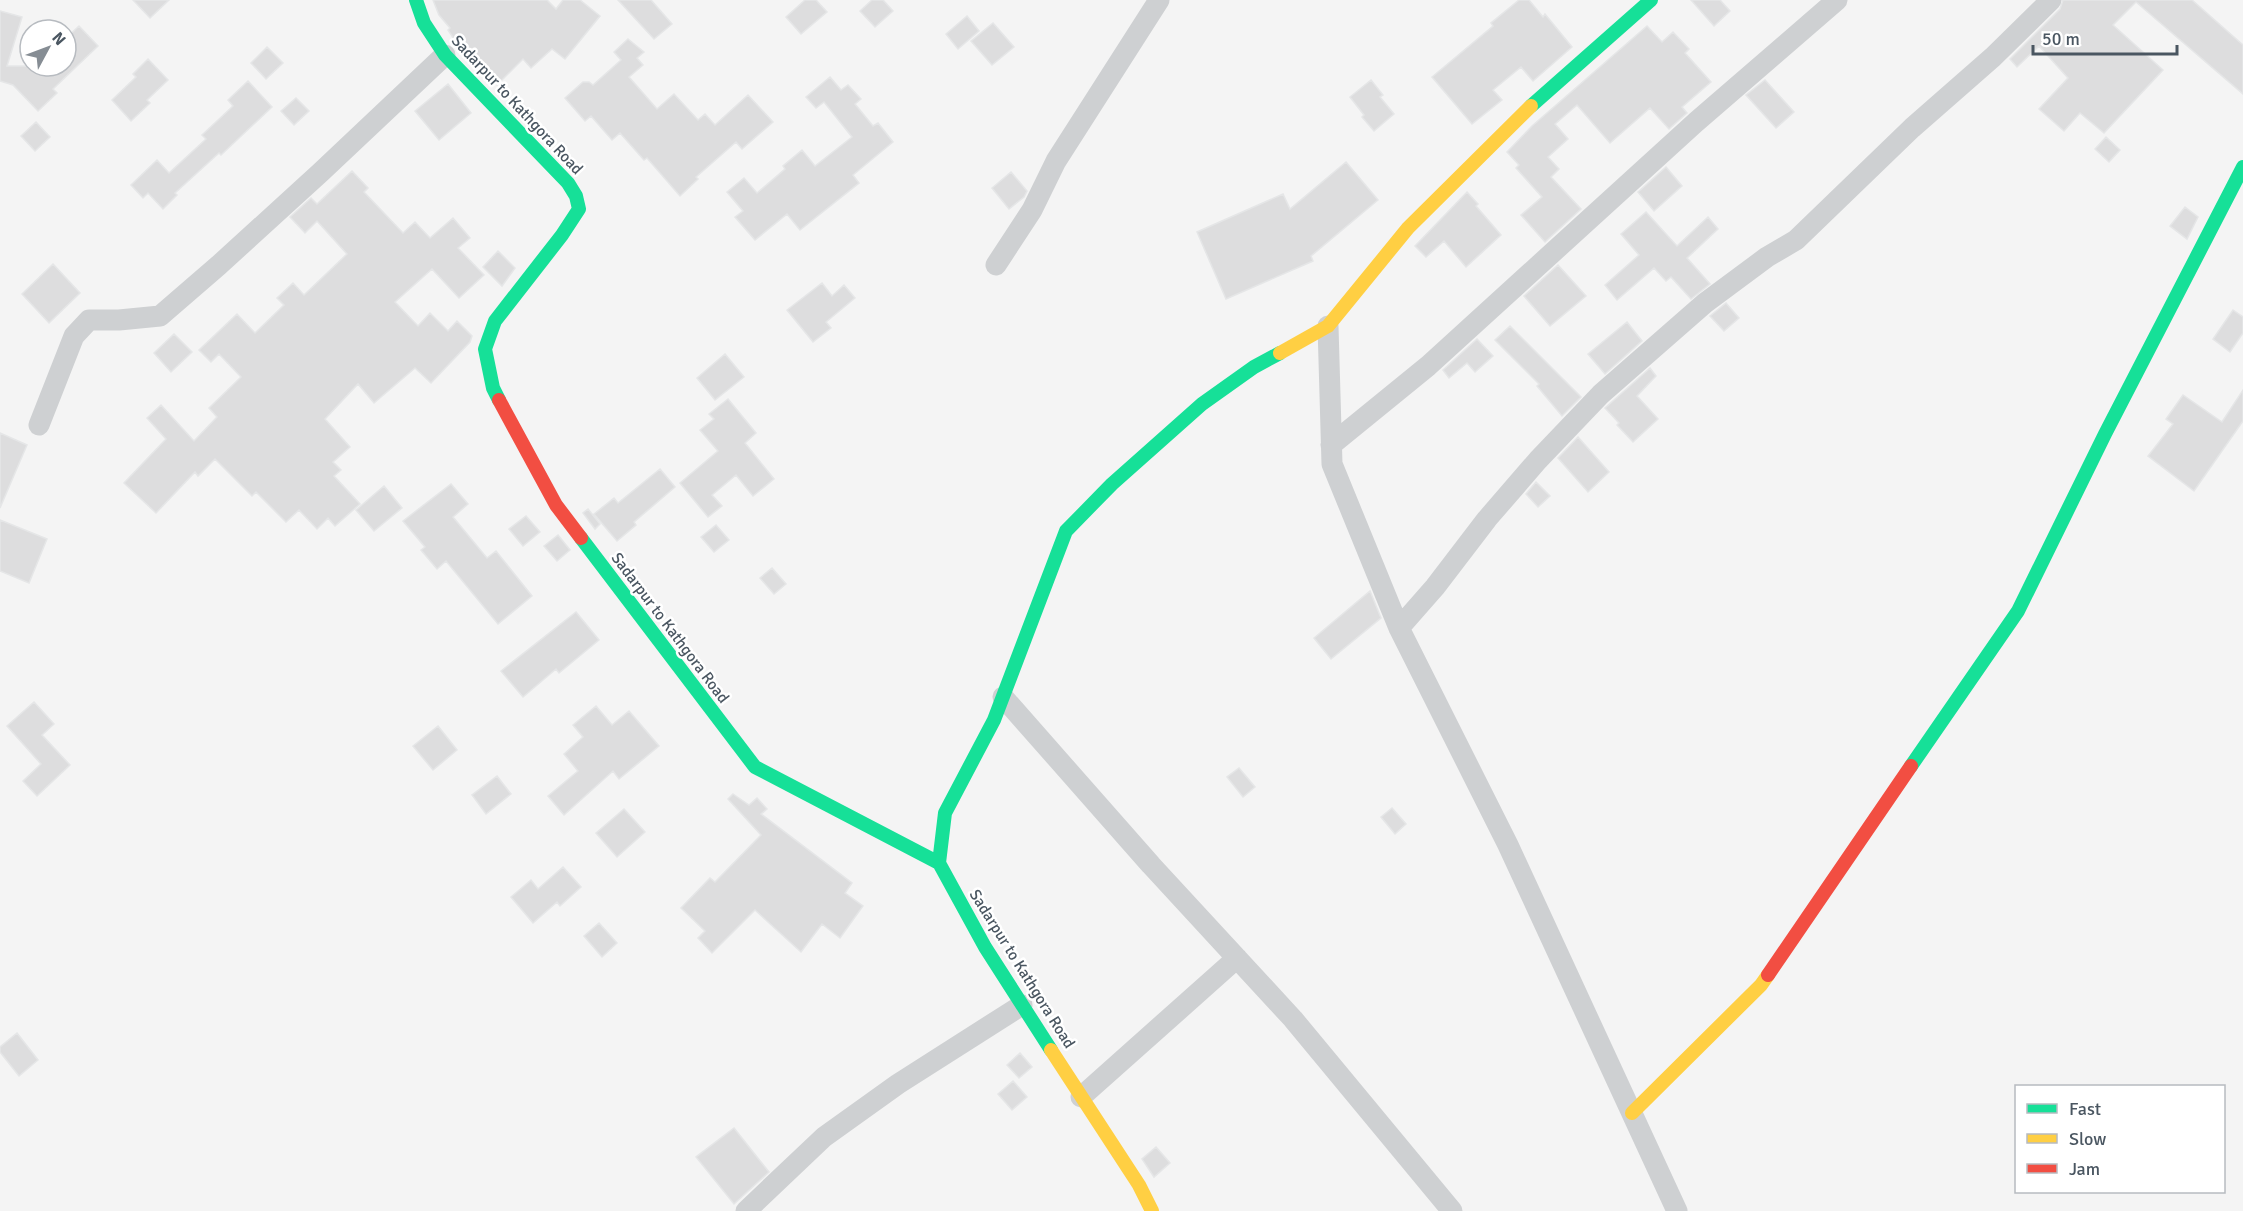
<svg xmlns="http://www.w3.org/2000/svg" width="2243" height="1211" font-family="Signika,sans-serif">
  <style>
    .building { fill: #ddddde; stroke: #e5e6e7; stroke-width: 1.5 }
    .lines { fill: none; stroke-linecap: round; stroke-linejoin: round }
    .street { stroke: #ced0d2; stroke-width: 21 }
    .fast { stroke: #16e098; stroke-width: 14 }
    .slow { stroke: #ffcf43; stroke-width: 14 }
    .jam { stroke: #f24e42; stroke-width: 14 }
    .labels { text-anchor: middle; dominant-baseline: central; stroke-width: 5; stroke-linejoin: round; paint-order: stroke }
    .street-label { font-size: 16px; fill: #4a5661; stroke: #fff }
  </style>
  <rect width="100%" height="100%" fill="#f4f4f4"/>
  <!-- building -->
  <path class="building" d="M133 0H169L150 18Z
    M433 0H547L556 9 563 0H580L600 16 565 59 552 49 531 68 523 59 497 85 458 45 448 30 450 28 439 15Z
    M618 0H651L672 24 654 39Z
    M805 0H816L827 12 801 34 786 17Z
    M872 0H883L893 11 875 27 860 11Z
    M1519 0H1529L1543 17 1545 14 1572 47 1533 81 1521 67 1493 90 1502 100 1472 124 1432 77 1493 26 1491 23Z
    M1691 0H1720L1730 11 1714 26Z
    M2063 0H2192L2243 45V94L2136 2 2113 25 2163 70 2104 133 2080 113 2064 131 2039 109 2068 78 2039 46 2017 67 2010 59 2060 9Z
    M0 11 22 17 7 66H66V38L79 26 98 46 53 89 57 93 38 111 13 85 0 81Z
    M967 16 979 31 958 49 946 34Z
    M993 23 1014 47 992 65 971 41Z
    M1647 26 1662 42 1673 32 1689 49 1685 53 1711 82 1682 107 1687 113 1669 129 1650 108 1610 143 1577 105 1555 124 1568 139 1548 157 1559 169 1551 177 1581 209 1545 242 1521 215 1542 197 1516 168 1519 165 1507 152 1532 126Z
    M628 39 644 52 637 58 643 65 629 77 657 109 674 94 698 120 705 114 715 125 748 95 773 122 742 149 736 142 696 177 698 179 680 196 647 158 644 160 620 133 612 140 591 116 585 121 565 98 583 82H589L593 85 621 60 614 52Z
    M267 47 283 63 266 79 251 63Z
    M148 59 168 80 147 100 150 103 131 121 112 100 136 77 133 74Z
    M830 77 841 90 848 85 861 99 855 104 873 126 878 123 893 142 853 175 859 183 800 230 787 214 755 240 735 217 743 211 727 192 744 178 757 193 785 169 783 166 802 150 815 166 852 137 824 102 816 108 806 97Z
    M1371 80 1383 95 1380 97 1394 114 1374 131 1362 117 1364 115 1350 97Z
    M1765 80 1794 112 1776 128 1746 95Z
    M248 81 272 107 221 155 219 153 175 193 177 195 163 209 148 193 143 198 131 185 157 160 169 173 206 139 202 135 233 106 228 100Z
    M448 84 471 113 439 140 415 111Z
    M296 98 309 111 294 125 281 111Z
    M36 122 50 137 35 151 21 136Z
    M2106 137 2120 150 2109 162 2095 149Z
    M1346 162 1378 200 1311 256 1313 261 1226 299 1197 232 1283 194 1290 209Z
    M1666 167 1682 186 1654 211 1638 192Z
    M352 171 368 188 364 192 403 233 415 222 430 238 453 218 470 238 458 248 484 275 459 298 432 269 395 302 418 326 430 313 448 331 457 321 472 336 470 342 431 383 415 368 374 403 358 384 325 419 350 447 333 462 341 470 334 476 360 504 335 526 328 518 317 529 299 510 286 522 256 492 252 496 215 459 198 476 195 472 156 513 124 483 166 439 147 418 161 405 194 441 217 417 209 408 241 377 219 354 211 362 199 350 237 314 255 333 284 305 277 298 293 283 304 295 347 254 317 221 305 233 290 217 311 198 317 204Z
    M1011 172 1027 191 1024 197 1009 209 992 188Z
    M1467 192 1478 204 1476 206 1501 235 1466 267 1444 241 1426 257 1415 246Z
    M2185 207 2198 217 2187 239 2170 226Z
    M1646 212 1677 246 1708 217 1718 229 1687 258 1710 284 1691 299 1671 277 1666 281 1654 268 1617 300 1605 285 1639 255 1621 234Z
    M498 251 515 268 502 286 483 267Z
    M53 264 80 293 49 323 22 294Z
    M1558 265 1586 296 1550 326 1524 296Z
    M822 283 832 296 844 285 855 298 826 322 831 328 813 342 787 310Z
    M1726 303 1739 318 1724 331 1710 316Z
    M2233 310 2243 317V333L2230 352 2213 339Z
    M1627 322 1642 341 1605 374 1588 354Z
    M1510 326 1581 397 1562 416 1537 386 1539 384 1495 340Z
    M174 334 192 352 171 372 154 353Z
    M1477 339 1493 356 1475 372 1467 363 1449 378 1443 370Z
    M725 354 744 377 715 400 697 378Z
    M1650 368 1656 376 1637 396 1658 419 1633 442 1617 425 1619 423 1605 408Z
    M2243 390V421L2194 491 2148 456 2173 424 2166 419 2183 395 2222 422Z
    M728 399 756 433 745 443 774 479 753 496 736 475 712 495 722 506 708 517 680 483 718 451 700 430 714 419 709 414Z
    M0 433 27 445 0 508Z
    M1578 437 1609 472 1588 492 1558 458Z
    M660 469 675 487 634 522 636 525 617 541 594 514 614 498 618 503Z
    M1536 482 1550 496 1538 507 1526 494Z
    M451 484 468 504 453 517 487 558 496 551 532 596 498 624 446 561 437 569 421 550 425 547 403 521Z
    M384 486 402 508 374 531 356 510Z
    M588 509 600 524 595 529 583 513Z
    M526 516 540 532 523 546 509 529Z
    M0 520 47 539 29 583 0 571Z
    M716 525 729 540 714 552 701 537Z
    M558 535 570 550 557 561 544 546Z
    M772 568 786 584 774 594 760 578Z
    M1370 591 1381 618 1331 659 1314 638Z
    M576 612 599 640 559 673 556 669 523 697 501 671Z
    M34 702 54 724 42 735 70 765 37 796 23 781 41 764 7 726Z
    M596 706 612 725 629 711 659 746 619 779 613 771 564 815 548 796 578 771 564 754 583 737 573 725Z
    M438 726 457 750 433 770 413 746Z
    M1239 768 1255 787 1243 797 1227 777Z
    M497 776 511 794 486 814 472 795Z
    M733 794 749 805 757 798 767 809 761 814 852 883 845 893 863 906 840 938 822 924 801 952 755 910 712 953 698 938 705 931 681 908 710 878 715 882 761 835 728 799Z
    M1392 808 1406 824 1395 834 1381 817Z
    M624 809 645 832 617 857 596 833Z
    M563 867 581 887 560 906 557 902 533 923 511 897 531 880 538 889Z
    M599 923 617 943 602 957 584 936Z
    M17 1033 38 1060 19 1076 0 1052V1047Z
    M1020 1053 1032 1067 1019 1078 1007 1065Z
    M1013 1081 1027 1097 1012 1110 998 1094Z
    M734 1128 769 1172 734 1204 696 1157Z
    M1156 1147 1170 1163 1154 1177 1142 1159Z"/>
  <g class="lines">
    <!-- street -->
    <path class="street" d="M996 265 1032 210 1056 161 1159 0
      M1328 326 1332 464 1399 628 1508 845 1677 1211
      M39 425 74 336 89 320H119L160 316 219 265 321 172 445 55
      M1331 445 1428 366 1696 122 1837 0
      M1399 628 1435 587 1487 519 1538 460 1601 394 1705 303 1767 257 1796 240 1912 128 1993 57 2051 0
      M1003 697 1151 865 1293 1019 1452 1211
      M1081 1097 1237 958
      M746 1211 824 1137 898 1084 1022 1005"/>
    <!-- fast -->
    <path class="fast" d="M416 0 424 23 445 55 568 183 576 196 579 209 562 235 495 321 485 349 493 388 499 400
      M1531 106 1651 0
      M581 538 755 767 939 863 985 947 1051 1050
      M1911 766 2018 611 2105 434 2243 167
      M939 863 945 813 994 720 1066 531 1112 484 1202 404 1254 367 1280 353"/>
    <!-- slow -->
    <path class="slow" d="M1280 353 1328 326 1408 228 1531 106
      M1051 1050 1139 1185 1152 1211
      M1632 1113 1761 985 1768 975"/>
    <!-- jam -->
    <path class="jam" d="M499 400 556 505 581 538
      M1768 975 1911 766"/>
  </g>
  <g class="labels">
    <!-- street labels -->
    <g class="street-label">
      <text transform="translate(517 105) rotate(47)">Sadarpur to Kathgora Road</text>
      <text transform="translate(670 628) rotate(53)">Sadarpur to Kathgora Road</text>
      <text transform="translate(1022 969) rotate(58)">Sadarpur to Kathgora Road</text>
    </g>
  </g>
  <!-- legend -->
  <rect x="2015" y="1085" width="210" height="108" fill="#ffffff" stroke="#b7bbc0" stroke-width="1.5"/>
  <rect x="2027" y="1104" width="30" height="9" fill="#16e098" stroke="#b7bbc0" stroke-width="1.5"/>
  <text x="2069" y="1115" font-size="18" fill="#4a5661">Fast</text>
  <rect x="2027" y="1134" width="30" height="9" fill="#ffcf43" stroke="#b7bbc0" stroke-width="1.5"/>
  <text x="2069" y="1145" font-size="18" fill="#4a5661">Slow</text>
  <rect x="2027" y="1164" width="30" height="9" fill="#f24e42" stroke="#b7bbc0" stroke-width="1.5"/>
  <text x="2069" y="1175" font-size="18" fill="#4a5661">Jam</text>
  <!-- north arrow -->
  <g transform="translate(48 48) rotate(49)"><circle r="28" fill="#ffffff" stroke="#b7bbc0" stroke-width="1.5"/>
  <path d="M0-4.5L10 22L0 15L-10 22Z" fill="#868d94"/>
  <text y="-9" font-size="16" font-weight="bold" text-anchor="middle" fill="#4a5661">N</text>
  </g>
  <!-- scale -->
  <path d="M2033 45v9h144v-9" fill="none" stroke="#4a5661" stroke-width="3"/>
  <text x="2042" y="45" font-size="18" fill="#4a5661" stroke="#ffffff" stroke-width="4.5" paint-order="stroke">50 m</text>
</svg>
